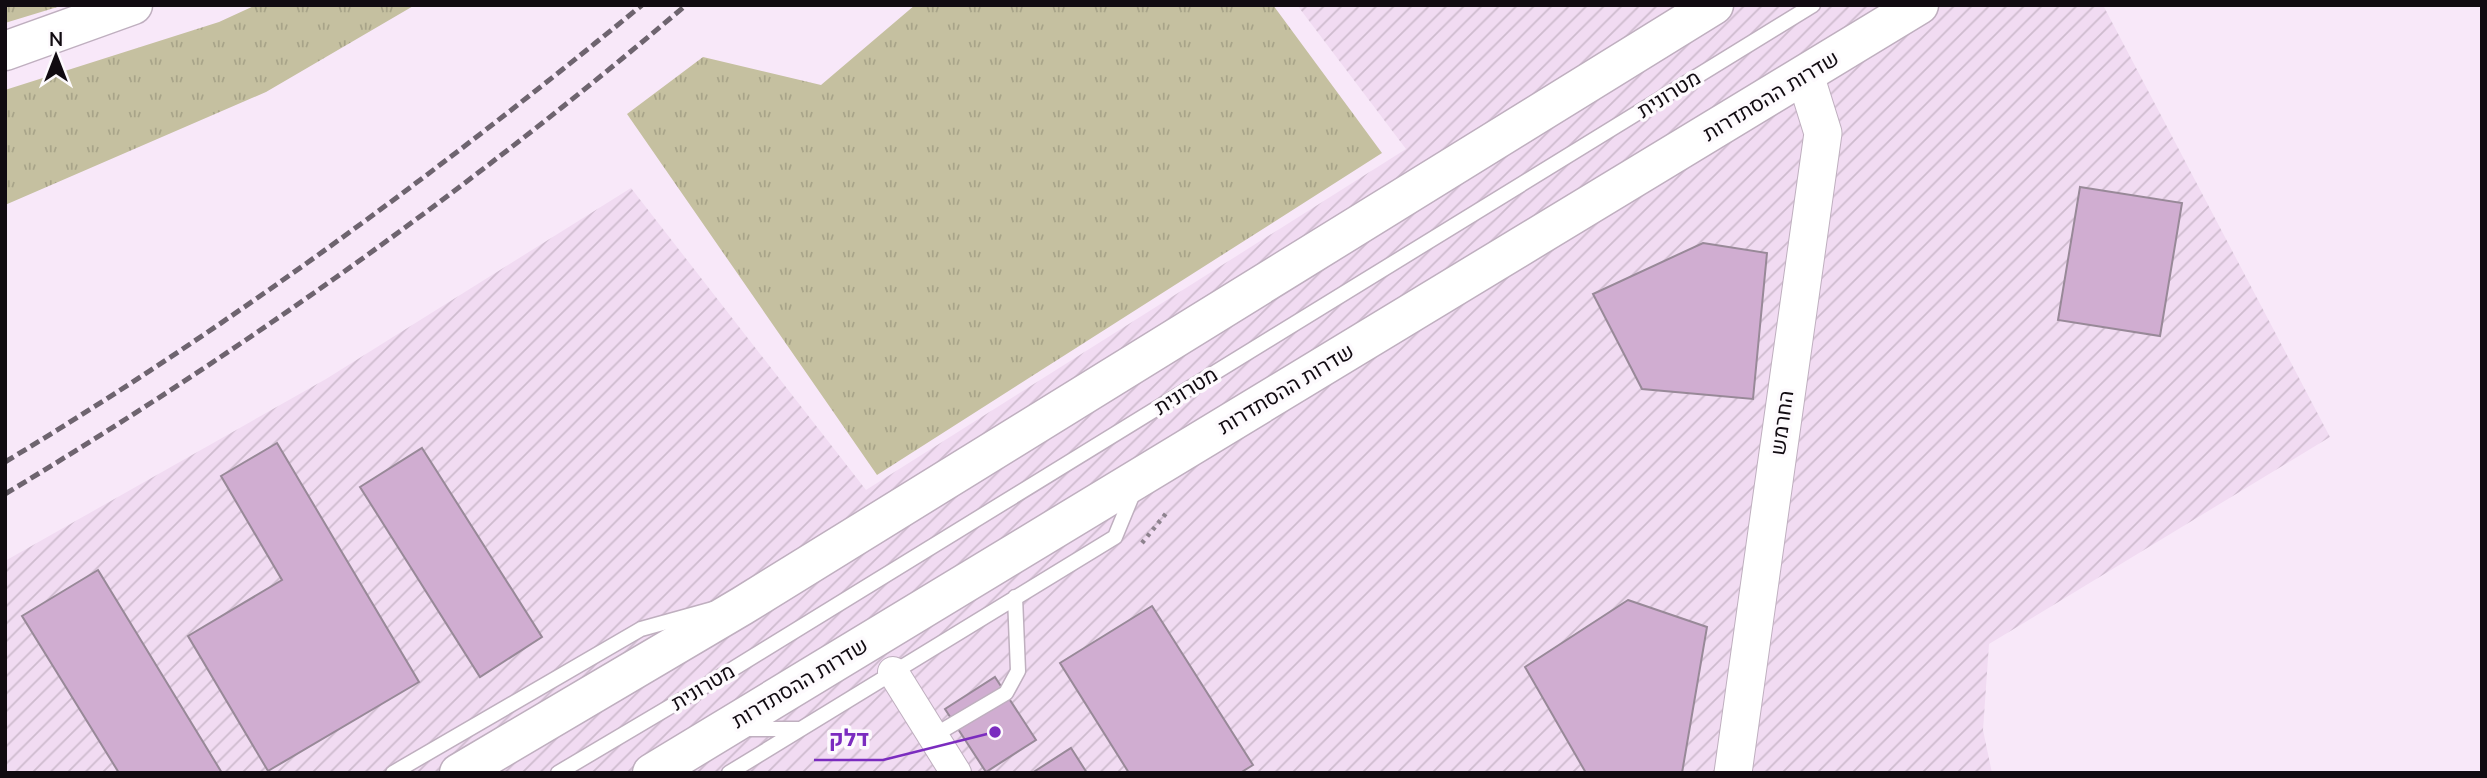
<svg xmlns="http://www.w3.org/2000/svg" width="2487" height="778" font-family="'Nunito Sans',Heebo,sans-serif">
  <style>
    .industrial { fill: url(#industrial-furrows) }
    .grass { fill: url(#grass-tufts) }
    .building { fill: #d0add1; stroke: #988998; stroke-width: 2 }
    .lines { fill: none; stroke-linecap: round; stroke-linejoin: round }
    .service-casing { stroke: #bfafbf; stroke-width: 17 }
    .minor-casing { stroke: #bfafbf; stroke-width: 32 }
    .tertiary-casing { stroke: #bfafbf; stroke-width: 39 }
    .trunk-casing { stroke: #bfafbf; stroke-width: 41 }
    .path { stroke: #8d828e; stroke-width: 4.5; stroke-dasharray: 3.5 5; stroke-linecap: butt }
    .service { stroke: #fff; stroke-width: 14 }
    .minor { stroke: #fff; stroke-width: 30 }
    .tertiary { stroke: #fff; stroke-width: 37 }
    .trunk { stroke: #fff; stroke-width: 38 }
    .rail { stroke: #6e646f; stroke-width: 5; stroke-dasharray: 10 5; stroke-linecap: butt }
    .labels { text-anchor: middle; dominant-baseline: central; stroke-width: 7; stroke-linejoin: round; paint-order: stroke }
    .street-label { font-size: 21px; fill: #110b11; stroke: #fdfafd }
    .leader { fill: none; stroke: #7b2cbf; stroke-width: 2.5 }
    .callout-dot { fill: #7b2cbf; stroke: #fdfafd; stroke-width: 2.5 }
    .callout-label { font-size: 23px; text-anchor: middle; font-weight: bold; fill: #7b2cbf; stroke: #fdfafd; stroke-width: 7; stroke-linejoin: round; paint-order: stroke }
  </style>
  <defs>
    <pattern id="industrial-furrows" width="10" height="10" patternUnits="userSpaceOnUse" patternTransform="scale(1.75)"><rect width="10" height="10" fill="#f1dbf2"/><path d="M-1 1l2-2M0 10L10 0M9 11l2-2" fill="none" stroke="#cebbce"/></pattern>
    <pattern id="grass-tufts" width="24" height="20" patternUnits="userSpaceOnUse" patternTransform="scale(1.75)"><rect width="24" height="20" fill="#c5c0a0"/><path d="M3 7l-1-3M5 7V3M7 7l1-3M15 17l-1-3M17 17v-4M19 17l1-3" fill="none" stroke="#a8a489"/></pattern>
  </defs>
  <rect width="100%" height="100%" fill="#f8e8f9"/>
  <!-- industrial -->
  <path class="industrial" d="M1297 5H2103L2330 437 1989 644 1983 730 1992 773H5V561L326 379 631 188 866 490 1406 149Z"/>
  <!-- grass -->
  <path class="grass" d="M5 5H64L5 23Z
    M256 5H415L266 92 5 205V90L219 22Z
    M915 5H1273L1382 153 877 475 627 114 703 57 821 85Z"/>
  <!-- building -->
  <path class="building" d="M2080 187 2182 203 2160 336 2058 320Z
    M1703 243 1767 253 1753 399 1642 389 1593 294Z
    M277 443 419 682 268 771 188 636 282 580 221 476Z
    M422 448 542 637 480 677 360 487Z
    M98 570 222 773H119L22 616Z
    M1628 600 1707 627 1682 773H1586L1525 667Z
    M1152 606 1253 765 1240 773H1129L1060 663Z
    M995 677 1036 740 986 772 945 709Z
    M1071 748 1087 773H1032Z"/>
  <g class="lines">
    <!-- service casing -->
    <g class="service-casing">
      <path id="service" d="M745 729H801
        M933 736 1006 693 1018 671 1015 597
        M393 773 641 629 713 609
        M558 773 710 683 1813 5
        M729 773 1115 537 1134 491"/>
    </g>
    <!-- minor casing -->
    <g class="minor-casing">
      <path id="minor" d="M893 672 956 773"/>
    </g>
    <!-- tertiary casing -->
    <g class="tertiary-casing">
      <path id="tertiary" d="M1733 773 1823 133 1805 75"/>
    </g>
    <!-- trunk casing -->
    <g class="trunk-casing">
      <path id="trunk" d="M5 51 133 5
        M459 773 742 606 1714 5
        M652 773 1919 5"/>
    </g>
    <!-- path -->
    <path class="path" d="M1142 543 1168 511"/>
    <!-- service -->
    <use href="#service" class="service"/>
    <!-- minor -->
    <use href="#minor" class="minor"/>
    <!-- tertiary -->
    <use href="#tertiary" class="tertiary"/>
    <!-- trunk -->
    <use href="#trunk" class="trunk"/>
    <!-- rail -->
    <path class="rail" d="M5 462C229 327 440 171 642 5
      M5 494C244 350 474 186 686 5"/>
  </g>
  <g class="labels">
    <!-- street labels -->
    <g class="street-label">
      <text transform="translate(1669 94) rotate(-32)">מטרונית</text>
      <text transform="translate(1771 96) rotate(-31)">שדרות ההסתדרות</text>
      <text transform="translate(1286 389) rotate(-31)">שדרות ההסתדרות</text>
      <text transform="translate(1186 391) rotate(-32)">מטרונית</text>
      <text transform="translate(1782 423) rotate(-82)">החרמש</text>
      <text transform="translate(800 683) rotate(-31)">שדרות ההסתדרות</text>
      <text transform="translate(703 687) rotate(-31)">מטרונית</text>
    </g>
  </g>
  <!-- callouts -->
  <path class="leader" d="M995 732L883 760H814"/>
  <circle class="callout-dot" cx="995" cy="732" r="7"/>
  <g class="callout-label">
    <text x="849" y="746">דלק</text>
  </g>
  <!-- border -->
  <rect width="2487" height="778" fill="none" stroke="#110b11" stroke-width="14"/>
  <!-- north arrow -->
  <g transform="translate(56 56)" stroke="#fdfafd" stroke-width="5" paint-order="stroke">
  <path d="M0-5L12 26L0 18L-12 26Z" fill="#110b11"/>
  <text y="-10" font-size="19" font-weight="bold" text-anchor="middle" fill="#110b11">N</text>
  </g>
</svg>
